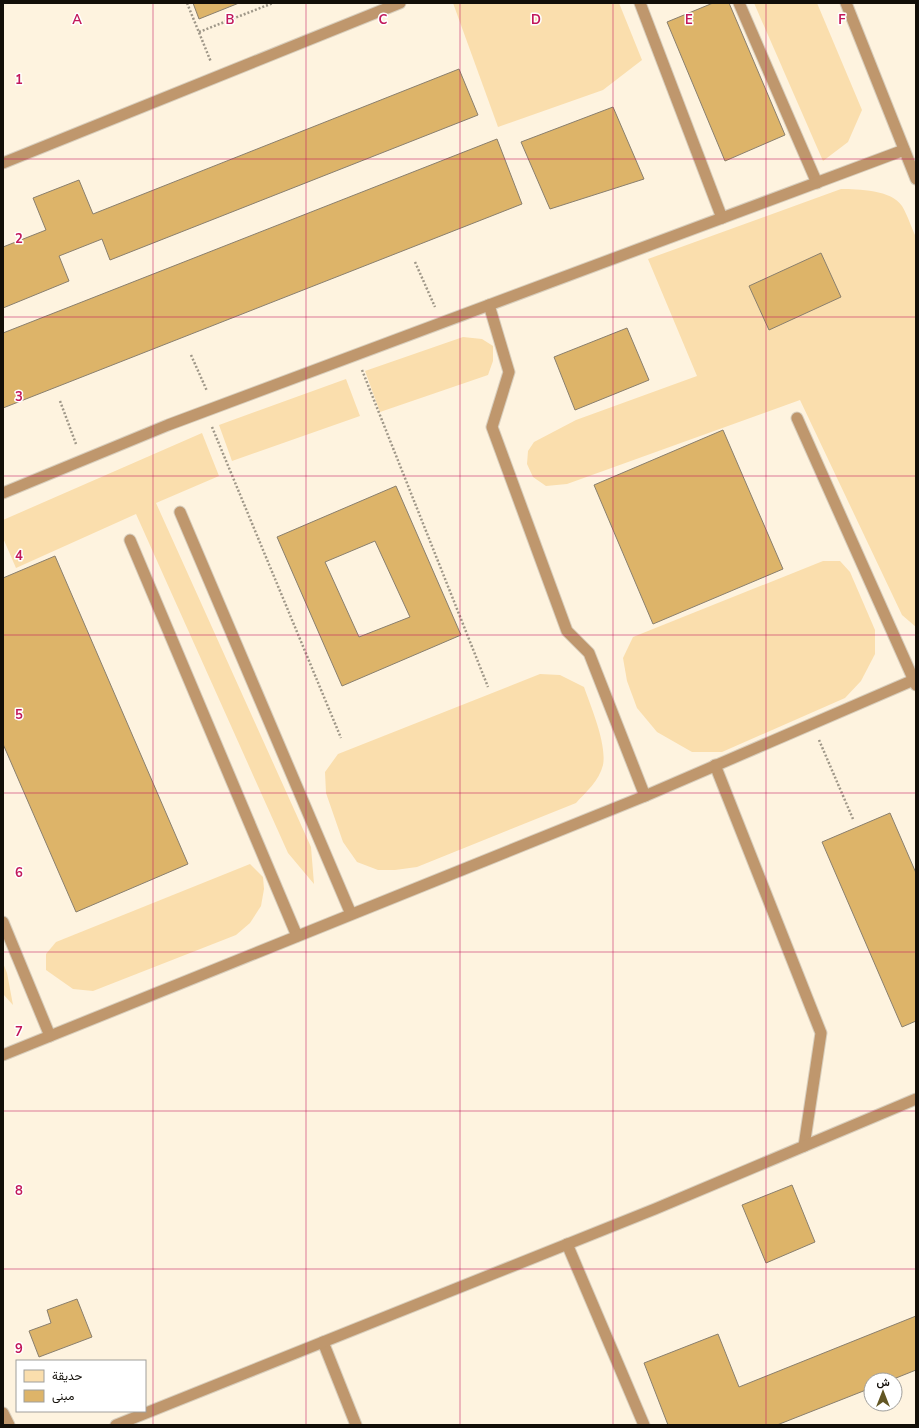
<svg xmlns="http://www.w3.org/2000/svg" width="919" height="1428" font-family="'Nunito Sans',Vazirmatn,sans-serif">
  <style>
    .green { fill: #fadead }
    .building { fill: #ddb469; stroke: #8a7f6d; fill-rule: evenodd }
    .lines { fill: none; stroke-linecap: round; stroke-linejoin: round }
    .service-casing { stroke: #d8cebd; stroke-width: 13 }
    .path { stroke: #9f9788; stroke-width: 2.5; stroke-dasharray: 2 2; stroke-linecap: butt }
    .service { stroke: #bf976d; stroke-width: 11 }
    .grid { fill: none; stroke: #c2185b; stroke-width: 1; stroke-opacity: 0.55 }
    .grid-label { font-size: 13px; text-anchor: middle; font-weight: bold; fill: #c2185b; stroke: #fff; stroke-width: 3; stroke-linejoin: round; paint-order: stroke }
  </style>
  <rect width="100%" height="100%" fill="#fef3df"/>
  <!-- green -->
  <g class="green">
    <polygon points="453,3 619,3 642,60 603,90 498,127"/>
    <polygon points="754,3 817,3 862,110 848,142 823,161"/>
    <path d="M841 189C858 189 892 190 902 206 908 216 911 227 916 237V627L902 615 800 400 567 484 546 486 533 477 527 464 528 451 534 442 576 420 697 376 648 259Z"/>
    <polygon points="463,337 482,339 493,346 493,361 488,375 380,412 365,371"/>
    <polygon points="346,379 360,416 232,461 219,425"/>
    <polygon points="202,433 219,476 156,503 311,847 314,884 288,853 136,514 16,568 3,538 3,520"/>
    <polygon points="823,561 840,561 850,572 875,630 875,654 861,681 845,698 722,752 692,752 657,732 637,708 627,681 623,658 633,637"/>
    <path d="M540 674 560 675 584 687C591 707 607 744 603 765 599 781 586 792 576 803L417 867 395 870H378L357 862 343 842 326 793 325 772 338 754Z"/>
    <polygon points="250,864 263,877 264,889 261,906 250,923 236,935 93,991 73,989 46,970 46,954 56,942"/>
    <polygon points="3,963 7,973 13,1005 3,994"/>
  </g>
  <!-- building -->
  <g class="building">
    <polygon points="193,3 239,3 199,19"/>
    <polygon points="713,3 729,3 785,135 725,161 667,22"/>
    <polygon points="459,69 478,115 110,260 102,239 59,256 69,281 3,308 3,247 46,230 33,198 79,180 93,214"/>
    <polygon points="613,107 644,179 550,209 521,142"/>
    <polygon points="497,139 522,204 3,408 3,333"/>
    <polygon points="821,253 841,297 769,330 749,286"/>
    <polygon points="627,328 649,380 575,410 554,357"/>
    <polygon points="723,430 783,569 653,624 594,485"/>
    <path d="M396 486 461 635 342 686 277 537ZM375 541 410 617 359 637 325 562Z"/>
    <polygon points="55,556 188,864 76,912 3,744 3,578"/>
    <polygon points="890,813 916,873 916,1021 902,1027 822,842"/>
    <polygon points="792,1185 815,1242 766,1263 742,1205"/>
    <polygon points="77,1299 92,1337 39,1357 29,1331 51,1323 47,1310"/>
    <polygon points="916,1316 916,1370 891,1380 871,1380 871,1388 777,1425 668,1425 644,1363 718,1334 739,1387"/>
  </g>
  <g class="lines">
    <defs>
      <g id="service">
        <polyline points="640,3 722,218"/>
        <polyline points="739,3 817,183"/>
        <polyline points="846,3 916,179"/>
        <polyline points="3,163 400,3"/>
        <polyline points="489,305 509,372 492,427 567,631 589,653 645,796"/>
        <polyline points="797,418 916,685"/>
        <polyline points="3,493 168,425 904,150"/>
        <polyline points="180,512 351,914"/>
        <polyline points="130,540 297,936"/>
        <polyline points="715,765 821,1033 804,1146"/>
        <polyline points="3,922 50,1036"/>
        <polyline points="3,1055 645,796 916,679"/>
        <polyline points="567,1244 644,1425"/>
        <polyline points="323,1342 356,1425"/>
        <polyline points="3,1413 9,1425"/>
        <polyline points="116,1425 655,1209 916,1099"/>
      </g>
    </defs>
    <!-- service casing -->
    <use href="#service" class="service-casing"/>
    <!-- path -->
    <g class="path">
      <polyline points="187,3 211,62"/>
      <polyline points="199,32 273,3"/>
      <polyline points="415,262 435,307"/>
      <polyline points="191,355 207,391"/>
      <polyline points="362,370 488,687"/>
      <polyline points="60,401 76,444"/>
      <polyline points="212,427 341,738"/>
      <polyline points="819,740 853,819"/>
    </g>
    <!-- service -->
    <use href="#service" class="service"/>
  </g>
  <!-- grid -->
  <path class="grid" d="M153 3V1425M306 3V1425M460 3V1425M613 3V1425M766 3V1425M3 159H916M3 317H916M3 476H916M3 635H916M3 793H916M3 952H916M3 1111H916M3 1269H916"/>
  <g class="grid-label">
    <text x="77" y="24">A</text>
    <text x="230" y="24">B</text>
    <text x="383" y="24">C</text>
    <text x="536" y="24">D</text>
    <text x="689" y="24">E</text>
    <text x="842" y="24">F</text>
    <text x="19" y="84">1</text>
    <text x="19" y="243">2</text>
    <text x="19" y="401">3</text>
    <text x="19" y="560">4</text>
    <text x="19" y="719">5</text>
    <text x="19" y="877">6</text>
    <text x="19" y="1036">7</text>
    <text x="19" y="1195">8</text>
    <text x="19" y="1353">9</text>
  </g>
  <!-- border -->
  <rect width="919" height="1428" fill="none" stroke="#120e08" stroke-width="8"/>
  <!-- legend -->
  <rect x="16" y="1360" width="130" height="52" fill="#ffffff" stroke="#a09f9c"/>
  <rect x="24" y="1370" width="20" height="12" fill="#fadead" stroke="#a09f9c"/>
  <text x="52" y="1380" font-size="12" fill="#120e08">حديقة</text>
  <rect x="24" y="1390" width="20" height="12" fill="#ddb469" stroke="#a09f9c"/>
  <text x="52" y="1400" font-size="12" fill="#120e08">مبنى</text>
  <!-- north arrow -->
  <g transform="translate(883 1392)"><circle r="19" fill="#ffffff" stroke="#a09f9c"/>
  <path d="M0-3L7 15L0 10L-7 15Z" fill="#625623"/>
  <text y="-6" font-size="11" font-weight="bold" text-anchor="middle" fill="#120e08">ش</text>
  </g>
</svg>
